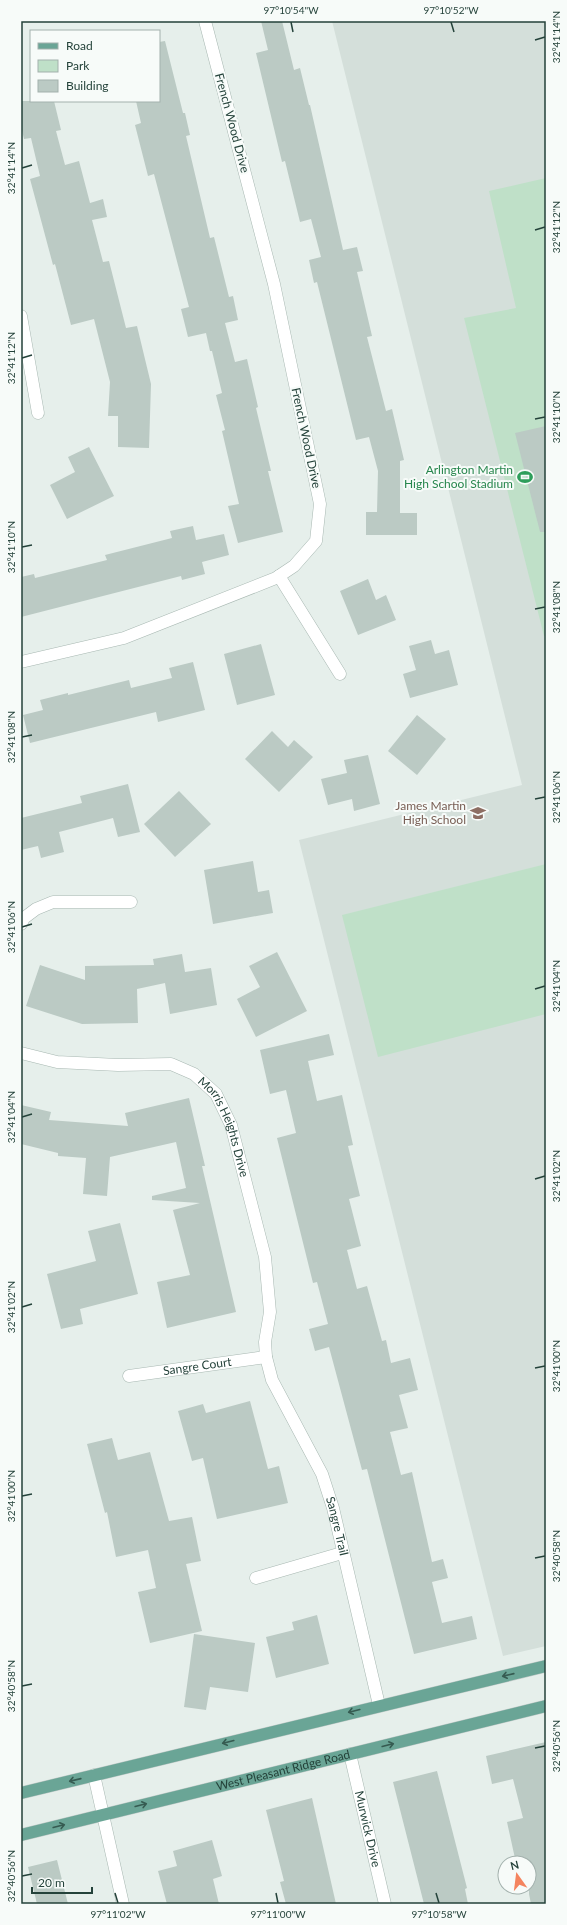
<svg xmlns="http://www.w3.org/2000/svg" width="567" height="1925" font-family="Lato,sans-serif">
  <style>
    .built { fill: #d4dfda }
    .green { fill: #bfe0c8 }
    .building { fill: #bbcac4 }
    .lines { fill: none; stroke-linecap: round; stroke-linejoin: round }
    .minor-casing { stroke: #a8b8b2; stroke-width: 13 }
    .major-casing { stroke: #c2cac8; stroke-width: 13 }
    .minor { stroke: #fff; stroke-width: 12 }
    .major { stroke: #6aa596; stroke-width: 12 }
    .oneway { stroke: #365b51 }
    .ticks { fill: none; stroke: #24423a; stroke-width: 1.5 }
    .labels { text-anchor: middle; stroke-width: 4; stroke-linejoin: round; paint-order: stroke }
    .street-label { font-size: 12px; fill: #24423a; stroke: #f7fbf9 }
    .leisure-label { font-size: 12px; fill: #27864d; stroke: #f7fbf9; text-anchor: end }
    .education-label { font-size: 12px; fill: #785e54; stroke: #f7fbf9; text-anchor: end }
    .neatline { fill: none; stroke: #24423a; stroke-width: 1.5 }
    .ticks-label { font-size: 10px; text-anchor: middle; fill: #24423a }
  </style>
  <rect width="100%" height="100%" fill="#e6efeb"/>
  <!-- built -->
  <polygon class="built" points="332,21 546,21 546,1646 503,1656 299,840 522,785"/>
  <!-- green -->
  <g class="green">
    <polygon points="546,178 546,636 544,636 464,318 516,308 489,191"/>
    <polygon points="546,864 546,1014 378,1057 342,915"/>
  </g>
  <!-- building -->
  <g class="building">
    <polygon points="261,21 282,21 294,70 300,68 309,105 310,105 343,250 357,247 363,271 357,272 372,336 367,337 386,411 392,409 404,460 400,461 400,513 417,513 417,535 366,535 366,512 377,512 378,471 369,437 356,440 317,282 314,283 309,260 321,257 311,219 300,222 285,161 282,162 256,53 268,50"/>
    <polygon points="165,41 183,113 185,113 190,135 186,136 210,238 214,237 229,297 233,296 238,320 225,323 235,362 247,359 258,407 256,408 271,471 268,471 283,532 238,543 228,506 239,504 222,431 225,430 216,395 222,393 212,351 210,351 206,333 188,337 181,309 189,307 154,174 148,176 135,125 141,123 136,101 159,101 159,42"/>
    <polygon points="21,101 54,101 61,130 56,131 65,165 79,161 90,203 103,199 107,217 92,220 103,262 109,261 126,328 137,326 151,384 149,448 118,447 118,416 108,416 110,382 94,319 71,325 55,264 53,265 30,179 40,176 31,138 24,139 21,126"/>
    <polygon points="546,426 546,532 540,532 515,433"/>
    <polygon points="89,447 114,496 67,519 50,485 75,472 68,457"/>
    <polygon points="193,526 196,540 224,534 229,555 202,562 205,574 182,580 181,576 21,617 21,577 34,574 35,578 107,560 105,555 172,538 170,531"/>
    <polygon points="368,579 376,600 386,595 396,620 358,635 340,591"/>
    <polygon points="431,640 435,654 449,650 458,685 410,698 403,674 416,670 409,646"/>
    <polygon points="261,644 275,695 237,705 224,654"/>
    <polygon points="193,662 205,710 158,722 156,712 30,743 23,715 43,710 40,700 68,693 68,695 129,680 131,688 172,678 169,668"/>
    <polygon points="417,715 446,739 417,775 388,751"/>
    <polygon points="272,731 288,747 294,740 313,757 279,792 245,759"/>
    <polygon points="368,755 380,804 354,811 352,799 328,805 321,779 347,773 344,760"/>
    <polygon points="128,784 140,832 118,837 113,818 59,832 64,852 41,858 38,846 21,850 21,818 82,803 80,796"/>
    <polygon points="179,791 211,824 175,857 144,824"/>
    <polygon points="253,861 258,892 269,890 273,913 213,924 204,870"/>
    <polygon points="277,952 307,1011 256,1037 237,999 260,987 249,966"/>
    <polygon points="182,954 185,972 211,968 217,1005 170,1014 165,983 137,989 138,1023 82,1024 26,1006 40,965 85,980 85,966 154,965 153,959"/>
    <polygon points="329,1034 334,1055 308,1061 317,1101 342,1095 353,1145 348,1146 360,1196 349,1199 361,1246 347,1250 357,1289 367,1286 382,1341 386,1340 391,1363 410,1358 418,1390 399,1395 408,1428 390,1432 401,1475 412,1472 432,1562 443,1559 448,1578 432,1582 442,1623 472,1616 477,1639 414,1654 367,1469 362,1470 329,1347 315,1351 309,1329 328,1324 317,1282 313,1283 277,1138 296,1133 286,1090 270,1094 260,1050"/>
    <polygon points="189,1098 205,1166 202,1166 236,1312 167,1328 157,1282 190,1275 173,1210 200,1203 152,1200 152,1196 186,1188 176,1142 110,1157 107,1196 83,1194 86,1158 58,1156 58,1153 21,1144 21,1105 51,1112 49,1120 128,1126 125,1113"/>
    <polygon points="120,1223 138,1294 80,1309 83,1324 61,1329 47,1274 96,1261 88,1231"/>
    <polygon points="250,1401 268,1469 279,1466 288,1503 217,1519 203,1458 192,1461 178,1411 203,1404 206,1413"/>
    <polygon points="112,1438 118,1460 150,1452 169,1521 192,1517 201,1561 186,1564 202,1631 150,1643 138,1592 156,1588 148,1550 116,1557 107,1512 105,1513 87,1444"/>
    <polygon points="317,1615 329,1664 276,1678 266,1637 294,1630 292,1622"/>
    <polygon points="194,1634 255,1643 248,1692 210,1687 206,1710 184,1707"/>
    <polygon points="546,1742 546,1904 531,1904 529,1894 529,1863 516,1863 507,1822 523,1818 513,1779 492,1784 486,1756"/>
    <polygon points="437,1771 467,1888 465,1889 468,1904 424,1904 393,1782"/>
    <polygon points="312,1798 336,1904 286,1904 280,1882 284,1881 266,1810"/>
    <polygon points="212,1840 222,1876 213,1879 219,1904 167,1904 158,1871 177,1866 173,1851"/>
    <polygon points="57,1860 68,1904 37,1904 28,1867"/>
  </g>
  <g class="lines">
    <defs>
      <g id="minor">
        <polyline points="21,316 38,413"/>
        <polyline points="279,576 340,674"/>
        <polyline points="21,662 124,638 276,578 294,566 316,541 320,504 274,284 205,21"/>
        <polyline points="21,924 24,918 36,909 53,902 131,902"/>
        <path id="s1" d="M21 1053 57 1062 118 1065 171 1064 194 1074 216 1094 231 1125 265 1257 270 1312 265 1342 266 1357 272 1380 322 1474 333 1508 379 1705"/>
        <path id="s2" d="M129 1376 266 1357"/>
        <polyline points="256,1578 342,1553"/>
        <path id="s3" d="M350 1754 385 1904"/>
        <polyline points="94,1775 123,1904"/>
      </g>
      <g id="major">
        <polyline points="21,1793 546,1666"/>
        <path id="s4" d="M21 1835 546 1706"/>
      </g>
    </defs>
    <!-- minor casing -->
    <use href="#minor" class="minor-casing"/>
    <!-- major casing -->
    <use href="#major" class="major-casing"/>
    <!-- minor -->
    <use href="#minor" class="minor"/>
    <!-- major -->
    <use href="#major" class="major"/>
  </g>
  <!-- one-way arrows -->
  <defs><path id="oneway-shaft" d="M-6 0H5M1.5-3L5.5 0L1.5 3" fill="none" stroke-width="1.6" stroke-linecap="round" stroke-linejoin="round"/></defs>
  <g class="oneway">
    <use href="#oneway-shaft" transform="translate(508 1675) rotate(167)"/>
    <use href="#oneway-shaft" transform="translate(354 1711) rotate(166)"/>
    <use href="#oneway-shaft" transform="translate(228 1742) rotate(166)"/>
    <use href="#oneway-shaft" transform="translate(388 1745) rotate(-14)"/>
    <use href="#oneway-shaft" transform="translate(75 1780) rotate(167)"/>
    <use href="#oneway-shaft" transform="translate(141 1805) rotate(-14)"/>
    <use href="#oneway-shaft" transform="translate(59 1826) rotate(-14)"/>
  </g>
  <!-- ticks -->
  <path class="ticks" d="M291 22 293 32M451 22 454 32M535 40 545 37M22 168 32 165M535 230 545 227M22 358 32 355M535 419 545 417M22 547 32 545M535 609 545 607M22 737 32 735M535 799 545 797M22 927 32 924M535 989 545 986M22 1117 32 1114M535 1179 545 1176M22 1307 32 1304M535 1368 545 1366M22 1496 32 1494M535 1558 545 1556M22 1686 32 1684M535 1748 545 1746M22 1876 32 1874M115 1893 118 1903M276 1893 278 1903M436 1893 439 1903"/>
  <!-- icons -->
  <defs>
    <symbol id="stadium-bare" viewBox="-9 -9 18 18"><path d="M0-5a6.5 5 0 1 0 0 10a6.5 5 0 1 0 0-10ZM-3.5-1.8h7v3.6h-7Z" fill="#2e9e5b" stroke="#f7fbf9" stroke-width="2.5" paint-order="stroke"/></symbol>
    <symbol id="school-bare" viewBox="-9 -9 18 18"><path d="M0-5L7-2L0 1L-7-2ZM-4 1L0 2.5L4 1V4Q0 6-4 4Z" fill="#8d6e63" stroke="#f7fbf9" stroke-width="2.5" paint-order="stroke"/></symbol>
  </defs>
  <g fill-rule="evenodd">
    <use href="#stadium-bare" x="514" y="466" width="22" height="22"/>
    <use href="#school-bare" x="467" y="802" width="22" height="22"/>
  </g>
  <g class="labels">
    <!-- street labels -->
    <g class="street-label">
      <text transform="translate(232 123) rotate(75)" y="4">French Wood Drive</text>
      <text transform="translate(306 438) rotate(78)" y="4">French Wood Drive</text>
      <text dy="4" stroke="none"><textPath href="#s1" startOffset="239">Morris Heights Drive</textPath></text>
      <text dy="4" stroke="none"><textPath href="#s2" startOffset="69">Sangre Court</textPath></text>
      <text dy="4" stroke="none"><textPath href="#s1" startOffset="662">Sangre Trail</textPath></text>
      <text dy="4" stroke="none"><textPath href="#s4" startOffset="270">West Pleasant Ridge Road</textPath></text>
      <text dy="4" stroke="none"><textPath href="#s3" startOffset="77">Murwick Drive</textPath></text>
    </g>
    <!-- leisure labels -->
    <g class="leisure-label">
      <text x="513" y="474">Arlington Martin<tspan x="513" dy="14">High School Stadium</tspan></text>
    </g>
    <!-- education labels -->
    <g class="education-label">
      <text x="466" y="810">James Martin<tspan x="466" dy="14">High School</tspan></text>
    </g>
  </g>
  <!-- border -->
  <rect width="567" height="1925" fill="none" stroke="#f7fbf9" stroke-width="44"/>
  <!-- legend -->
  <rect x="30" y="30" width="130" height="72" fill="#f7fbf9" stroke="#a3b1ad"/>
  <rect x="38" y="43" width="20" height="6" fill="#6aa596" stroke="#a3b1ad"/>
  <text x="66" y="50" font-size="12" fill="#24423a">Road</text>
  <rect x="38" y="60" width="20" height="12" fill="#bfe0c8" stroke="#a3b1ad"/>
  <text x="66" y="70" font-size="12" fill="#24423a">Park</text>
  <rect x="38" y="80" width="20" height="12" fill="#bbcac4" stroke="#a3b1ad"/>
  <text x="66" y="90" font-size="12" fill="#24423a">Building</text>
  <!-- north arrow -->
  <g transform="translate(517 1875) rotate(346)"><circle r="19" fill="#f7fbf9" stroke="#a3b1ad"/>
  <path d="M0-3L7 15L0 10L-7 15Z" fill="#f4845f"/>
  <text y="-6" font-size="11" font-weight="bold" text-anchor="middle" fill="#24423a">N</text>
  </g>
  <!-- scale -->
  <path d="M32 1887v6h60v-6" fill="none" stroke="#24423a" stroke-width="2"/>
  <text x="38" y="1887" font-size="12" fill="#24423a" stroke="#f7fbf9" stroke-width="3" paint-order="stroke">20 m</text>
  <rect x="22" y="22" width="523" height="1881" class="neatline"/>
  <g class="ticks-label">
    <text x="291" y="14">97°10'54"W</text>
    <text x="451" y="14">97°10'52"W</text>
    <text transform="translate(556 37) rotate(-90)" y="4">32°41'14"N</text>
    <text transform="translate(11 168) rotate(-90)" y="4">32°41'14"N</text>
    <text transform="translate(556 227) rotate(-90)" y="4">32°41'12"N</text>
    <text transform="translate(11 358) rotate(-90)" y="4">32°41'12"N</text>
    <text transform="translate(556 417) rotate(-90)" y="4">32°41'10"N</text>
    <text transform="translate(11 547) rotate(-90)" y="4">32°41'10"N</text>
    <text transform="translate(556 607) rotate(-90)" y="4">32°41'08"N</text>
    <text transform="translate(11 737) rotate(-90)" y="4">32°41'08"N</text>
    <text transform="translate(556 797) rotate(-90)" y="4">32°41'06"N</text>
    <text transform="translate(11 927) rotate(-90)" y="4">32°41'06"N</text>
    <text transform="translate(556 986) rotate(-90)" y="4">32°41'04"N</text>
    <text transform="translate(11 1117) rotate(-90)" y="4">32°41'04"N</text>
    <text transform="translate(556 1176) rotate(-90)" y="4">32°41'02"N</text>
    <text transform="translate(11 1307) rotate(-90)" y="4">32°41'02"N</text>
    <text transform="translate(556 1366) rotate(-90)" y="4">32°41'00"N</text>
    <text transform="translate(11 1496) rotate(-90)" y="4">32°41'00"N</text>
    <text transform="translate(556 1556) rotate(-90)" y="4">32°40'58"N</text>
    <text transform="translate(11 1686) rotate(-90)" y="4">32°40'58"N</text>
    <text transform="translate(556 1746) rotate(-90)" y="4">32°40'56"N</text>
    <text transform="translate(11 1876) rotate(-90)" y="4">32°40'56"N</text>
    <text x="118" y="1918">97°11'02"W</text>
    <text x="278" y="1918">97°11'00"W</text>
    <text x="439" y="1918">97°10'58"W</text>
  </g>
</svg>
